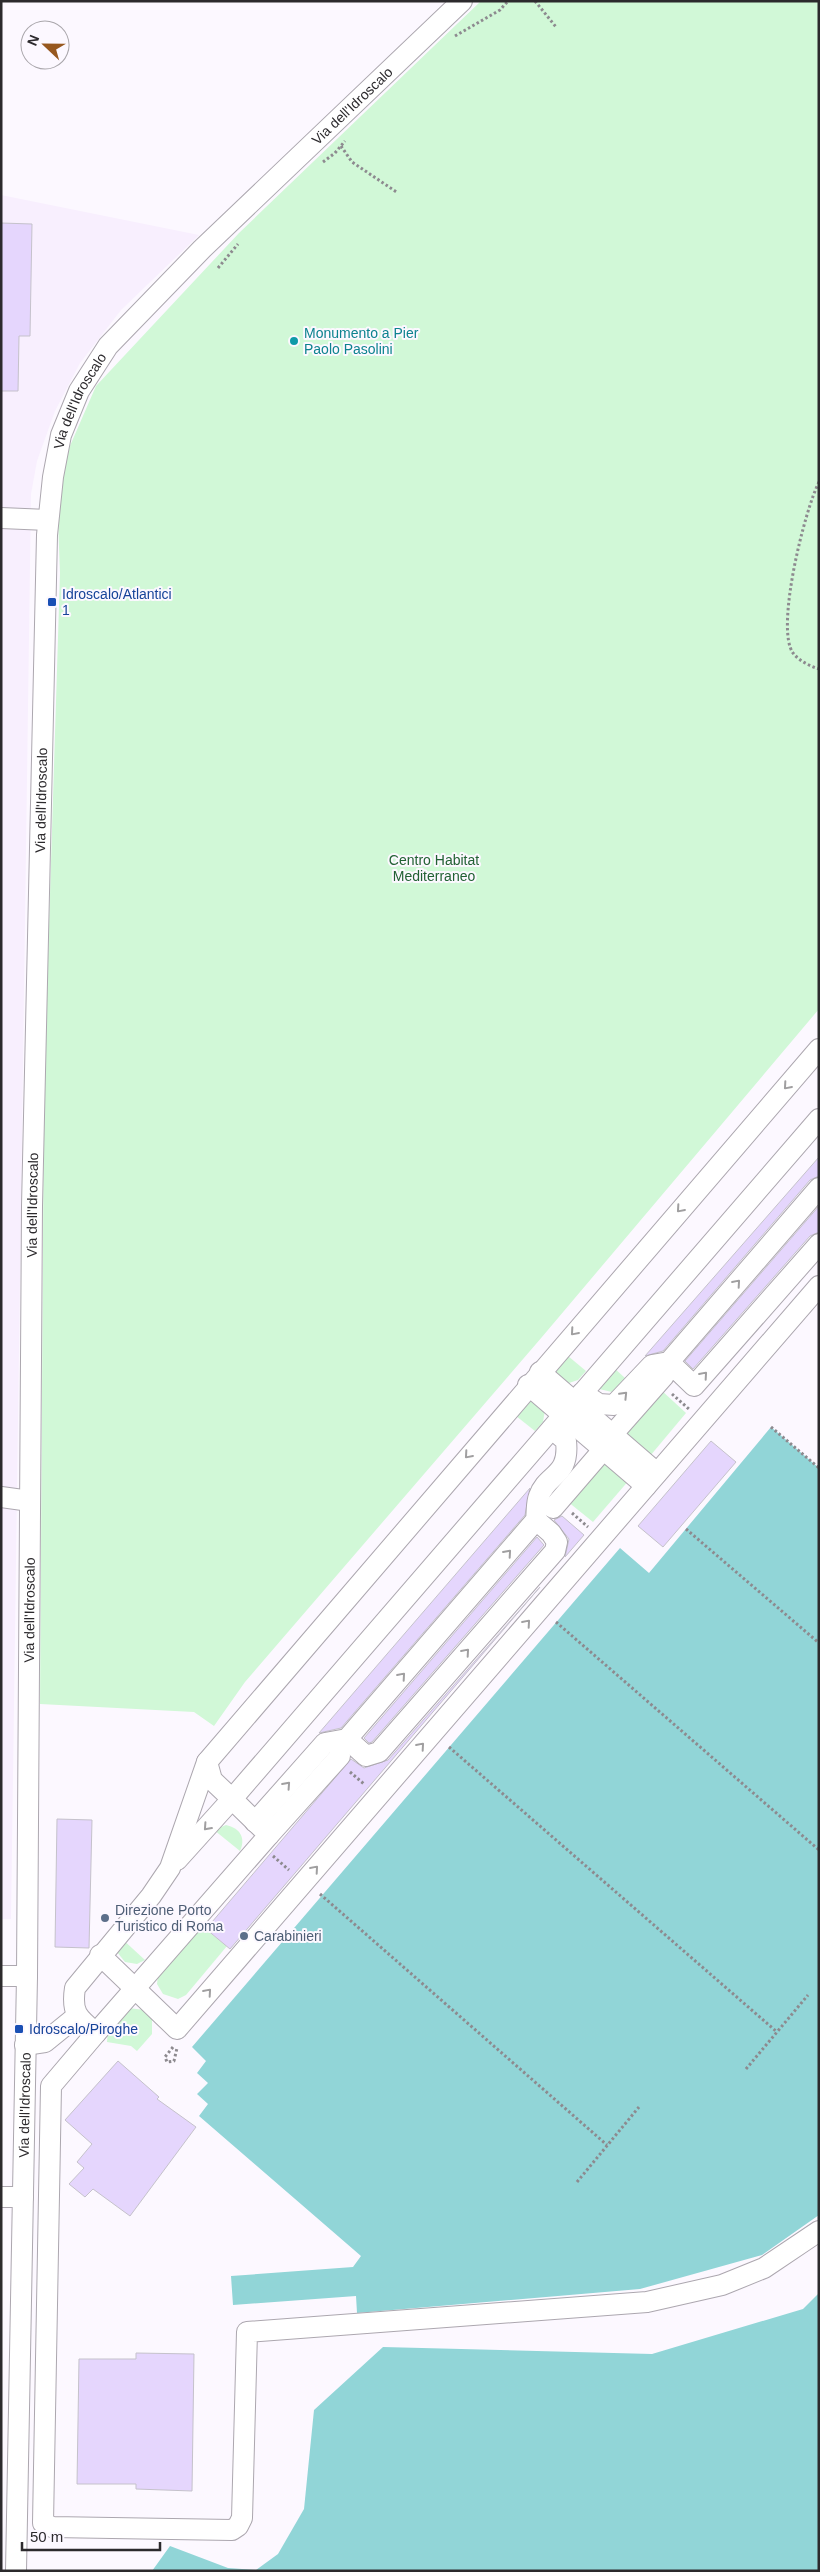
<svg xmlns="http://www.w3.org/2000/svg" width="820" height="2572" font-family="Helvetica,sans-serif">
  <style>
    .built { fill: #f8effe }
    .green { fill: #d1f8d7 }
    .water { fill: #91d5d7 }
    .building { fill: #e5d6fd; stroke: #c5c2cb }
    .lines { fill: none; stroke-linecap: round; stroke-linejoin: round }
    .minor-casing { stroke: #aca7af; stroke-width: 22 }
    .path { stroke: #8d8a8f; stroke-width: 3; stroke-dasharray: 2.5 2.5; stroke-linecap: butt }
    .minor { stroke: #fff; stroke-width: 20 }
    .oneway { stroke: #a09fa0 }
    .culture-dot { fill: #0f9aa8; stroke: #fcf8ff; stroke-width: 2 }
    .transit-dot { fill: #1a4fb4; stroke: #fcf8ff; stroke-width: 2 }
    .service-dot { fill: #5c6f8a; stroke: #fcf8ff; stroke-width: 2 }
    .labels { text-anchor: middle; stroke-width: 4; stroke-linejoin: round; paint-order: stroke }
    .street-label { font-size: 14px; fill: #2c2a2d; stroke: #fcf8ff }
    .culture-label { font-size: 14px; fill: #0d838f; stroke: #fcf8ff; text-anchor: start }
    .transit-label { font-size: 14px; fill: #164399; stroke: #fcf8ff; text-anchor: start }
    .park-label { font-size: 14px; fill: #216133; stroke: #fcf8ff }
    .service-label { font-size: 14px; fill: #4e5e75; stroke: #fcf8ff; text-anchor: start }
  </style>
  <rect width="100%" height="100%" fill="#fcf8ff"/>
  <!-- built -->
  <polygon class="built" points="1,195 199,235 121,310 80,363 55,411 37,461 31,494 11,1919 1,1919"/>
  <!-- green -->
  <g class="green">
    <polygon points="481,1 819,1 819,1009 542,1337 245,1682 214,1726 194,1712 40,1704 44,1087 60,573 58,521 66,455 96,386 239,233"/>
    <polygon points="562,1351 586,1371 578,1380 566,1384 556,1377 553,1364"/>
    <polygon points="613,1367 625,1378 612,1392 599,1389"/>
    <polygon points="661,1390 686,1413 650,1456 623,1435"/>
    <polygon points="532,1398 545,1410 543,1422 535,1431 511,1412"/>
    <polygon points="605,1456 630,1479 593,1522 567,1501"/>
    <path d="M226 1825C240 1828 246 1838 240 1851L214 1830Z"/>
    <polygon points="201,1926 227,1946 186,1995 178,1999 163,1994 157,1984 158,1975"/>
    <polygon points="120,1937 145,1960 137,1964 125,1962 117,1952"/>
    <polygon points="128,2008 145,2010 152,2018 152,2034 137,2051 131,2046 107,2042 108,2029"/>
  </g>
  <!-- water -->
  <g class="water">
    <polygon points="771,1427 819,1468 819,2215 762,2255 640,2289 357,2313 356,2296 233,2305 231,2276 353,2267 361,2256 199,2116 208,2104 197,2094 208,2083 197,2073 206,2061 192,2047 620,1548 649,1573"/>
    <polygon points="819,2293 819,2571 152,2571 170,2546 228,2568 256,2570 278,2554 304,2509 314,2410 383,2347 652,2354 803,2309"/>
  </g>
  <!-- building -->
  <g class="building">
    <polygon points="1,223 32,224 30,336 19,336 18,391 1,391"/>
    <polygon points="819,1157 819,1176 810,1180 663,1351 645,1356"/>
    <polygon points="819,1206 819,1232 810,1236 693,1369 685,1361"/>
    <polygon points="711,1441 736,1462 663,1547 638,1526"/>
    <polygon points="530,1488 525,1515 341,1728 319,1733"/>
    <polygon points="562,1516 584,1535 565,1557 569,1539 554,1520"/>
    <polygon points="537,1537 544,1545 372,1742 369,1743 364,1738"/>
    <polygon points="540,1587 230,1949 206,1929 351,1759 364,1768 388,1760"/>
    <polygon points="57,1819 92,1820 89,1948 55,1947"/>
    <polygon points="118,2061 159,2097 157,2099 196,2127 130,2216 93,2189 85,2197 69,2184 84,2168 77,2162 92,2144 65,2120"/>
    <polygon points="136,2353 194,2354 192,2491 136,2489 136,2484 77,2484 79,2359 136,2359"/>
  </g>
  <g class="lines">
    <defs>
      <g id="minor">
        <polyline points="1,518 48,520"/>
        <path d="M819 1049 207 1762 170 1868 151 1896 75 1988C71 2013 78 2018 96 2033L269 1835 232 1799 819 1119"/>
        <polyline points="669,1362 694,1386 819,1244"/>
        <polyline points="540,1372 657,1473"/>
        <polyline points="528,1385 646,1486"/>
        <polyline points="582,1393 599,1404 614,1405 652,1365 669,1362 819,1188"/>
        <polyline points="612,1435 664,1376"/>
        <polyline points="1,1497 30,1501"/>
        <polyline points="553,1508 603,1450"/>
        <polyline points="347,1739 366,1756 379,1752 555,1551 557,1542 551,1533 536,1520"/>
        <path d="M255 1822 325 1743 347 1739 536 1520C537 1513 536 1503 539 1496 547 1473 570 1477 566 1441L552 1429"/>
        <polyline points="269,1835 340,1756"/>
        <polyline points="177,1860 232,1799 212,1780 207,1762"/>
        <polyline points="100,1955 177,2029 819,1286"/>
        <polyline points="1,1976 27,1976"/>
        <polyline points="96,2033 51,2086 43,2523 52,2527 232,2530 238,2526 242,2518 247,2332 647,2302 722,2285 764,2268 819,2231"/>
        <polyline points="25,2045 45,2042 77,2016"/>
        <polyline points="1,2197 23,2197"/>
        <path id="s1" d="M16 2571 27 1976 32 1206 47 535 53 477 61 435 79 391 108 346 202 249 462 1"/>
      </g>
    </defs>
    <!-- minor casing -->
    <use href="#minor" class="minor-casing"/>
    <!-- path -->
    <g class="path">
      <polyline points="535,1 556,27"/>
      <polyline points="455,36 500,10 508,1"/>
      <polyline points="341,146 352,162 398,193"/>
      <polyline points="323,162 335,153 345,141"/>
      <polyline points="218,268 238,244"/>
      <path d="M819 482C805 509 775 628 793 653 799 661 810 666 819 669"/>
      <polyline points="672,1394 690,1410"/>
      <polyline points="771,1427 819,1468"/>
      <polyline points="572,1513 588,1527"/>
      <polyline points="686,1529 819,1643"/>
      <polyline points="556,1622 819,1850"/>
      <polyline points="449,1747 777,2032"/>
      <polyline points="350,1772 364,1784"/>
      <polyline points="273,1856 289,1870"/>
      <polyline points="320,1894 607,2145"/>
      <polyline points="173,2047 165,2057 167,2062 174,2061 177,2048"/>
      <polyline points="746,2069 808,1995"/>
      <polyline points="577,2182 639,2107"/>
    </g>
    <!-- minor -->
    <use href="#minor" class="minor"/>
  </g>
  <!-- one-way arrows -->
  <defs><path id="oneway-chevron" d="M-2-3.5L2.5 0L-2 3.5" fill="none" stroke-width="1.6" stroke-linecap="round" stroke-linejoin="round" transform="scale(1.25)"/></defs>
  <g class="oneway">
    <use href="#oneway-chevron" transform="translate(787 1086) rotate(131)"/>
    <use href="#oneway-chevron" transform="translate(680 1209) rotate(131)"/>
    <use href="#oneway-chevron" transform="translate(737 1283) rotate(-49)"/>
    <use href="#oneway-chevron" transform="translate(574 1332) rotate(131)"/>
    <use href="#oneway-chevron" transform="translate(704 1375) rotate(-49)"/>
    <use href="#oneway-chevron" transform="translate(624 1395) rotate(-46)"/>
    <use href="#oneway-chevron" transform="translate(468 1455) rotate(131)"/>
    <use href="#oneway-chevron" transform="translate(508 1553) rotate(-49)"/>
    <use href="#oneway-chevron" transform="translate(527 1623) rotate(-49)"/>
    <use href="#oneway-chevron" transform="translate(466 1652) rotate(-49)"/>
    <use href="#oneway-chevron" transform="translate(402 1676) rotate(-49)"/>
    <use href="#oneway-chevron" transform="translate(421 1746) rotate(-49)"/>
    <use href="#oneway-chevron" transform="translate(287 1785) rotate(-48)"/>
    <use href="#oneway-chevron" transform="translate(207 1827) rotate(132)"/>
    <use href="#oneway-chevron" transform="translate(315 1869) rotate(-49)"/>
    <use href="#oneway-chevron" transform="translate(208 1992) rotate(-49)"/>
  </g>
  <!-- markers -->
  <circle class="culture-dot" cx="294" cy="341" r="5"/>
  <g class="transit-dot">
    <rect x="47" y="597" width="10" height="10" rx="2.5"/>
    <rect x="14" y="2024" width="10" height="10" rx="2.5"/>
  </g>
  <g class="service-dot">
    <circle cx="105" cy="1918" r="5"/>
    <circle cx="244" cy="1936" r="5"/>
  </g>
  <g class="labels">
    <!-- street labels -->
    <g class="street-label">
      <text dy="5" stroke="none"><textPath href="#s1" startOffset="2581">Via dell'Idroscalo</textPath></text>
      <text dy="5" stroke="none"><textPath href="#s1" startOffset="2176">Via dell'Idroscalo</textPath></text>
      <text dy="5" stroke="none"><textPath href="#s1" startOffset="1771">Via dell'Idroscalo</textPath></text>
      <text dy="5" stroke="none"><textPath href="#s1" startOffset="1366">Via dell'Idroscalo</textPath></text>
      <text dy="5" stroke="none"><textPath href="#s1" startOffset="961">Via dell'Idroscalo</textPath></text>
      <text dy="5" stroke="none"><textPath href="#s1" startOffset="466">Via dell'Idroscalo</textPath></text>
    </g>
    <!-- culture labels -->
    <g class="culture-label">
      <text x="304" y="338">Monumento a Pier<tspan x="304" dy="16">Paolo Pasolini</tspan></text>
    </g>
    <!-- transit labels -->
    <g class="transit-label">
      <text x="62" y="599">Idroscalo/Atlantici<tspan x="62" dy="16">1</tspan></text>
      <text x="29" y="2034">Idroscalo/Piroghe</text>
    </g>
    <!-- park labels -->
    <g class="park-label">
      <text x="434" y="865">Centro Habitat<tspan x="434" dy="16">Mediterraneo</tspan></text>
    </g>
    <!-- service labels -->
    <g class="service-label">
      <text x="115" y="1915">Direzione Porto<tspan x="115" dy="16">Turistico di Roma</tspan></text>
      <text x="254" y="1941">Carabinieri</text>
    </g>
  </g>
  <!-- border -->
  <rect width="820" height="2572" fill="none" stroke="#2c2a2d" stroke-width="5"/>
  <!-- north arrow -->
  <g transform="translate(45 45) rotate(292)"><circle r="24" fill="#fcf8ff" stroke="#a9a6ab"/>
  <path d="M0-4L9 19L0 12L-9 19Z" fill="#97581f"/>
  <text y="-8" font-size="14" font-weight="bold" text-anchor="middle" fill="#2c2a2d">N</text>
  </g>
  <!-- scale -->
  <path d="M22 2542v8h138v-8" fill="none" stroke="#2c2a2d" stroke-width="2.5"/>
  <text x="30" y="2542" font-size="15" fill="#2c2a2d" stroke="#fcf8ff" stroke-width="4" paint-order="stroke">50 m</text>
</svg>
